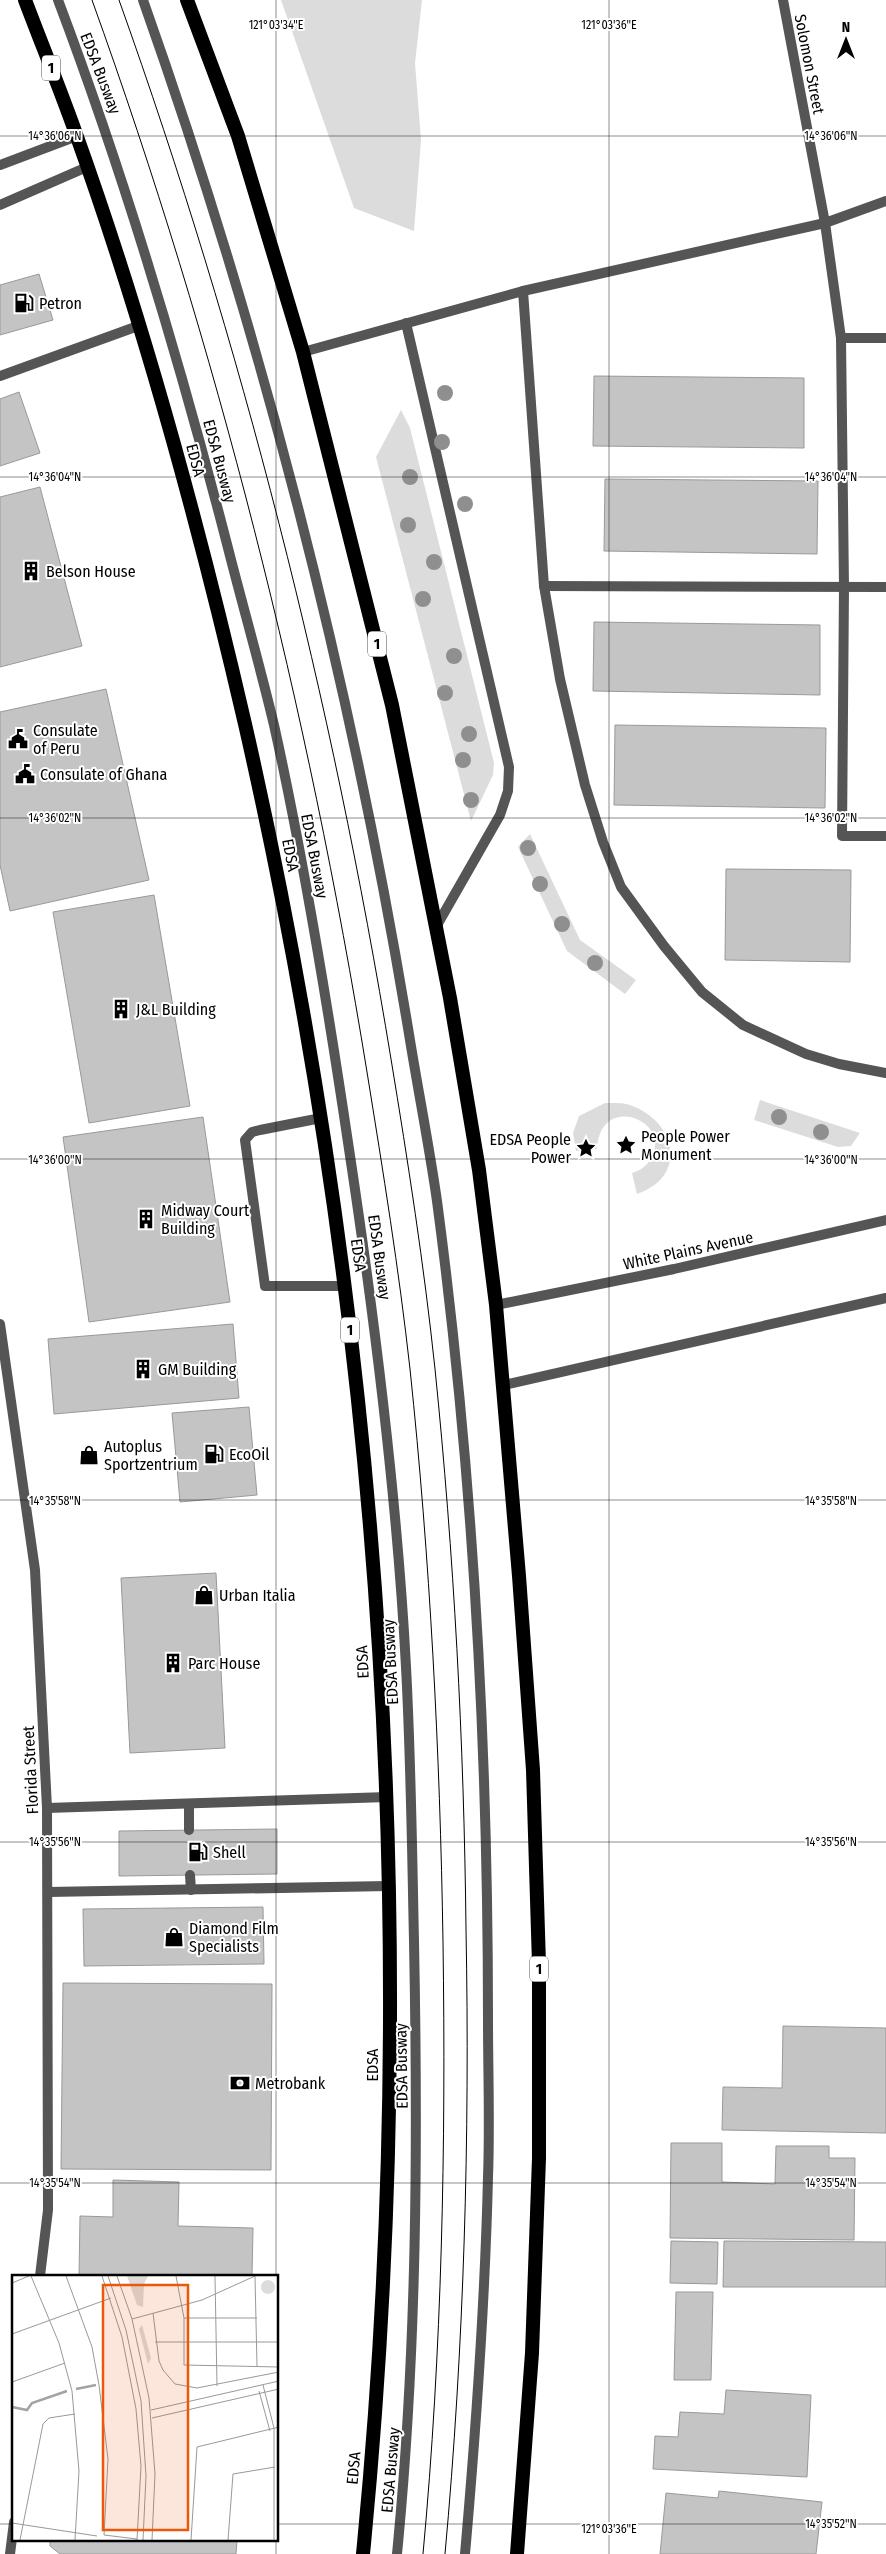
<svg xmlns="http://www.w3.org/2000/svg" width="886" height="2554" font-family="'Fira Sans Condensed',sans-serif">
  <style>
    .green { fill: #dcdcdc }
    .building { fill: #c4c4c4; stroke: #999 }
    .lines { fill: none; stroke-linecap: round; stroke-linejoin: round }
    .service { stroke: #555; stroke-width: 10 }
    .minor { stroke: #555; stroke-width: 10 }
    .tertiary { stroke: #555; stroke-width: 10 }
    .trunk { stroke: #000; stroke-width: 14 }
    .tram { stroke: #000; stroke-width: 1 }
    .tree { fill: #8f8f8f }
    .ticks { fill: none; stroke: #000; stroke-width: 1; stroke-opacity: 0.45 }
    .labels { text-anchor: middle; stroke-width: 4; stroke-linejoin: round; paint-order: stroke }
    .shield { fill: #fff; stroke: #4c4c4c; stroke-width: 1 }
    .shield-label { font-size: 15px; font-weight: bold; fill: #000 }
    .street-label { font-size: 16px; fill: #000; stroke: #fff }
    .poi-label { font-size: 16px; fill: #000; stroke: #fff; text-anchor: start }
    .inset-river { fill: none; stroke: #a3a3a3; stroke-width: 2.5 }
    .inset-road { fill: none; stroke: #999; stroke-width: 1 }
    .view { fill: #e8590c; fill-opacity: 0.15; stroke: #e8590c; stroke-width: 2.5 }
    .inset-edge { fill: none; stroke: #000; stroke-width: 2.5 }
    .ticks-label { font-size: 12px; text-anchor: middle; fill: #000; stroke: #fff; stroke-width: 4; stroke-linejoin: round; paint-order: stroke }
  </style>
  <rect width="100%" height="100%" fill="#fff"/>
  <!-- green -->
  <g class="green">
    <polygon points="281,0 422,0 415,63 421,140 414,231 354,208"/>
    <polygon points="401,410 410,428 494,763 493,775 471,821 376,457"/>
    <polygon points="530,834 580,940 636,980 625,994 567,951 518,847"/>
    <polygon points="760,1100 860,1133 851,1146 838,1147 754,1120"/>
    <path d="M605 1103C615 1103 626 1102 635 1107 677 1125 687 1177 637 1194L632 1173C642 1170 648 1165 652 1156 671 1120 600 1092 597 1149L576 1151 573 1133 579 1116Z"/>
  </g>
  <!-- building -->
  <g class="building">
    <polygon points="39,274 53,320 0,335 0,285"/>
    <polygon points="594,376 804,378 804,448 593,446"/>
    <polygon points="19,392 40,453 0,466 0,399"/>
    <polygon points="605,479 818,481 817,554 604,551"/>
    <polygon points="40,487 82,646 0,667 0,497"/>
    <polygon points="594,622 820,625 820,695 593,691"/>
    <polygon points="106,689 149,880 10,911 0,865 0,712"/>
    <polygon points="615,725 826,728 825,808 614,805"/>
    <polygon points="726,869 851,870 850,962 725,960"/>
    <polygon points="154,895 190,1106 89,1123 53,912"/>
    <polygon points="203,1117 230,1302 89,1322 63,1137"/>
    <polygon points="233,1324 239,1398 54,1414 48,1339"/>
    <polygon points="249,1407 257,1495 180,1502 172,1413"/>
    <polygon points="216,1573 225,1748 130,1753 121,1578"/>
    <polygon points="277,1829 277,1874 119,1876 119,1831"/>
    <polygon points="263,1907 264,1964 84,1966 83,1909"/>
    <polygon points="63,1983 272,1984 271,2170 61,2169"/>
    <polygon points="783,2026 886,2028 886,2133 722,2130 723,2087 782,2088"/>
    <polygon points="671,2143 722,2143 722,2182 775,2184 776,2146 829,2146 829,2158 855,2158 854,2240 670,2238"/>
    <polygon points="113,2180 179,2182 178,2226 253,2228 252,2276 79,2276 80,2216 113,2217"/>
    <polygon points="671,2241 718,2242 717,2284 670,2283"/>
    <polygon points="724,2241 886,2242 886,2287 723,2287"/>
    <polygon points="676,2292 713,2292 711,2380 674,2380"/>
    <polygon points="726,2390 811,2395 807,2477 653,2469 655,2436 678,2437 680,2412 724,2414"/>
    <polygon points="719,2491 822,2502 816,2554 660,2554 666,2493 718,2498"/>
    <polygon points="50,2540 237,2540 236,2554 60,2554 50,2546"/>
  </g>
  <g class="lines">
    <!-- service -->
    <g class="service">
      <path d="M58 0C126 180 180 362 228 548 243 607 260 666 274 725 305 865 328 1007 349 1149 375 1321 397 1494 406 1667 411 1759 412 1850 414 1941 418 2146 417 2350 397 2554"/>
      <path d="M143 0C262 336 351 682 409 1034 418 1090 429 1145 437 1201 473 1472 488 1747 488 2020 488 2072 490 2125 488 2177 485 2302 476 2429 465 2554"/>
      <polyline points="0,205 87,167"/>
      <polyline points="406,323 509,767 508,791 500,815 436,927"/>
      <polyline points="0,376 138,326"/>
      <polyline points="321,1118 260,1130 252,1132 245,1140 265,1286 345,1286"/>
      <polyline points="189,1804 189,1830"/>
      <polyline points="47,1808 388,1797"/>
      <polyline points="190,1875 191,1890"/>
      <polyline points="48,1892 389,1886"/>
    </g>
    <!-- minor -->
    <g class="minor">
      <polyline points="783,0 825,223 841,338 844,587 842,836 886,836"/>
      <polyline points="523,291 544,586 560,679 585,785 603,842 621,887 664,946 702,992 743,1025 806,1054 839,1064 886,1073"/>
      <polyline points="841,338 886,338"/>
      <polyline points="303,352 523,291 825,223 886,201"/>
      <polyline points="544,586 886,587"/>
      <polyline points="0,1324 35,1570 47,1808 48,2210 40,2276"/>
      <polyline points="10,2554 14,2522"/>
    </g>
    <!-- tertiary -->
    <g class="tertiary">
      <polyline points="0,165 77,136"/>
      <polyline points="496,1305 674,1269 886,1220"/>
      <polyline points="504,1385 886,1298"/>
    </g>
    <!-- trunk -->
    <g class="trunk">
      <path d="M25 0C42 45 60 89 76 134 145 326 199 525 245 724 382 1326 423 1940 363 2554"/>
      <polyline points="187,0 238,136 303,352 392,705 450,998 479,1170 496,1305 519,1576 533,1770 539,1964 539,2158 532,2353 517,2554"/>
    </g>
    <!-- tram -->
    <g class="tram">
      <path d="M92 0C217 347 308 708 367 1072 383 1171 399 1270 410 1369 430 1559 440 1751 443 1942 446 2146 442 2350 423 2554"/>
      <path d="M119 0C242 344 332 699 391 1059 408 1162 424 1265 435 1369 454 1555 464 1742 466 1929 470 2138 464 2346 445 2554"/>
    </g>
  </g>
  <!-- trees -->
  <g class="tree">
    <circle cx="445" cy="393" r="8"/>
    <circle cx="442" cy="442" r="8"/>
    <circle cx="410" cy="477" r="8"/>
    <circle cx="465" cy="504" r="8"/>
    <circle cx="408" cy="525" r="8"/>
    <circle cx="434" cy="562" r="8"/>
    <circle cx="423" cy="599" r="8"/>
    <circle cx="454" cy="656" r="8"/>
    <circle cx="445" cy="693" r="8"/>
    <circle cx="469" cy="734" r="8"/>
    <circle cx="463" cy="760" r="8"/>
    <circle cx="471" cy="800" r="8"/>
    <circle cx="528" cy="848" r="8"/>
    <circle cx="540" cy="884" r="8"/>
    <circle cx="562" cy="924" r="8"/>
    <circle cx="595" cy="963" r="8"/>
    <circle cx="779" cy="1117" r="8"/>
    <circle cx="821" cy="1132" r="8"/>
  </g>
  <!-- ticks -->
  <path class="ticks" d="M276 0V2276M609 0V2554M0 136H886M0 477H886M0 818H886M0 1159H886M0 1500H886M0 1842H886M0 2183H886M0 2524H14M278 2524H886M276 2540V2554"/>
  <!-- icons -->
  <defs>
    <symbol id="fuel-bare" viewBox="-9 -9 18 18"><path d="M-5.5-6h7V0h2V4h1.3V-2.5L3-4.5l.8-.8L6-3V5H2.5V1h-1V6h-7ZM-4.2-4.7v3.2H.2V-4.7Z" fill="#000" stroke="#fff" stroke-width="2.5" paint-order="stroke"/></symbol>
    <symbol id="building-bare" viewBox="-9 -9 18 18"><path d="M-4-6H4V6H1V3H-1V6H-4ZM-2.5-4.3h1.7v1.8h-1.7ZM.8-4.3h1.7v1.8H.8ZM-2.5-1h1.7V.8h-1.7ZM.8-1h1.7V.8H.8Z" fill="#000" stroke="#fff" stroke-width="2.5" paint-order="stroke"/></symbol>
    <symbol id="civic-bare" viewBox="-9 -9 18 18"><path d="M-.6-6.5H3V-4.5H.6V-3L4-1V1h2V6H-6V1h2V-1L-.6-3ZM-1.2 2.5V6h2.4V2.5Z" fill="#000" stroke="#fff" stroke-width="2.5" paint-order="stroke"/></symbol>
    <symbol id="sight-bare" viewBox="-9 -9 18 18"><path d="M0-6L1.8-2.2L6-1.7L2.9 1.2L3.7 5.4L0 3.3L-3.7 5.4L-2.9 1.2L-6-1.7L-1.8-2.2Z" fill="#000" stroke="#fff" stroke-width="2.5" paint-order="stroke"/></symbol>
    <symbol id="shop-bare" viewBox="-9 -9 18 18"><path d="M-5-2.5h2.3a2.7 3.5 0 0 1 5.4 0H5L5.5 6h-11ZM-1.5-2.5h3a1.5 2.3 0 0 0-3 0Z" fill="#000" stroke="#fff" stroke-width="2.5" paint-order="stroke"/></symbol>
    <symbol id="bank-bare" viewBox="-9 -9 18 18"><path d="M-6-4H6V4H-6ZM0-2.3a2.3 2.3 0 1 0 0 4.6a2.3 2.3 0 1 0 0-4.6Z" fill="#000" stroke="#fff" stroke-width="2.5" paint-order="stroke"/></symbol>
  </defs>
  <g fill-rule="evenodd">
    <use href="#fuel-bare" x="10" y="289" width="28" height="28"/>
    <use href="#building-bare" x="17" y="557" width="28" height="28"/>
    <use href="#civic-bare" x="4" y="725" width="28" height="28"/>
    <use href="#civic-bare" x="11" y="760" width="28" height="28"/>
    <use href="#building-bare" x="107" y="995" width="28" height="28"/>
    <use href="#sight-bare" x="612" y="1131" width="28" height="28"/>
    <use href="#sight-bare" x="572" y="1134" width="28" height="28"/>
    <use href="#building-bare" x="132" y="1205" width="28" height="28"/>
    <use href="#building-bare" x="129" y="1355" width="28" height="28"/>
    <use href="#fuel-bare" x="200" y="1440" width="28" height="28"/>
    <use href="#shop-bare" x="75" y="1441" width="28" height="28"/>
    <use href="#shop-bare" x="190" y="1581" width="28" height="28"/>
    <use href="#building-bare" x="159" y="1649" width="28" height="28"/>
    <use href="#fuel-bare" x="184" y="1838" width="28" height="28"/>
    <use href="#shop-bare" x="160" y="1923" width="28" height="28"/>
    <use href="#bank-bare" x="226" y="2069" width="28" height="28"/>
  </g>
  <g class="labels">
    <!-- shield labels -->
    <g class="shield">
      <rect x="42" y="55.5" width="18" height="25" rx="4"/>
      <rect x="368" y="631.5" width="18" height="25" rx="4"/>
      <rect x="341" y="1317.5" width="18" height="25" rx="4"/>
      <rect x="530" y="1956.5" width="18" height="25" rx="4"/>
    </g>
    <g class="shield-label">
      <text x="51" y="73">1</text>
      <text x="377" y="649">1</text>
      <text x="350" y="1335">1</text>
      <text x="539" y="1974">1</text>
    </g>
    <!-- street labels -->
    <g class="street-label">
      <text transform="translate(810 64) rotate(79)" y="6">Solomon Street</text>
      <text transform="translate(101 73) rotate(69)" y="6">EDSA Busway</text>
      <text transform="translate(196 460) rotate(75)" y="6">EDSA</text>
      <text transform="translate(220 461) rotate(75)" y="6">EDSA Busway</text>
      <text transform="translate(291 855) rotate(79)" y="6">EDSA</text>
      <text transform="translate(315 856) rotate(79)" y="6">EDSA Busway</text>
      <text transform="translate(688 1250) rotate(-12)" y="6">White Plains Avenue</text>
      <text transform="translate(359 1255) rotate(82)" y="6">EDSA</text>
      <text transform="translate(380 1257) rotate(82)" y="6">EDSA Busway</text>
      <text transform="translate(362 1662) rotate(-93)" y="6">EDSA</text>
      <text transform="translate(390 1662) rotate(-93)" y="6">EDSA Busway</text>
      <text transform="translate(30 1770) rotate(-93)" y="6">Florida Street</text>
      <text transform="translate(372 2065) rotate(-90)" y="6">EDSA</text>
      <text transform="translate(401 2066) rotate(-91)" y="6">EDSA Busway</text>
      <text transform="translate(353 2468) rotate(-85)" y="6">EDSA</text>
      <text transform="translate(390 2470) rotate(-85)" y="6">EDSA Busway</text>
    </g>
    <!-- poi labels -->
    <g class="poi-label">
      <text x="39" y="309">Petron</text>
      <text x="46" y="577">Belson House</text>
      <text x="33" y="736">Consulate<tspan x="33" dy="18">of Peru</tspan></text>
      <text x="40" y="780">Consulate of Ghana</text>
      <text x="136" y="1015">J&amp;L Building</text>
      <text x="641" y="1142">People Power<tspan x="641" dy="18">Monument</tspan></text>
      <text x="571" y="1145" text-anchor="end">EDSA People<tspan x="571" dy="18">Power</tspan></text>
      <text x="161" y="1216">Midway Court<tspan x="161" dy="18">Building</tspan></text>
      <text x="158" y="1375">GM Building</text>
      <text x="104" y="1452">Autoplus<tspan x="104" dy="18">Sportzentrium</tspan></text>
      <text x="229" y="1460">EcoOil</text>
      <text x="219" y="1601">Urban Italia</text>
      <text x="188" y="1669">Parc House</text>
      <text x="213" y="1858">Shell</text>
      <text x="189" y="1934">Diamond Film<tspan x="189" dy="18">Specialists</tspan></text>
      <text x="255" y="2089">Metrobank</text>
    </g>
  </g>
  <!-- overview -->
  <g transform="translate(12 2275)">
    <rect width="266" height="266" fill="#fff"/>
    <path d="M115 1H136L132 9 131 32 125 30ZM249 12a7 7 0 1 1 14 0a7 7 0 1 1-14 0ZM130 50 139 83 136 89 127 54Z" fill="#dcdcdc"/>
    <path class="inset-river" d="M64 114 84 110M0 132 15 135 20 128 55 116"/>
    <path class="inset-road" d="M19 1 47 68 60 116 67 196 63 265M54 1 80 72 87 110 96 184 92 260 125 264M90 1 110 62 124 134 129 191 125 265M96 1 114 55 129 126 134 201 131 265M105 1 120 44 137 123 143 199 140 265M164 1 172 43V90L267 92M203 1 205 111M243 1 245 91M0 8 17 1M141 38 147 86 151 95 163 109 185 113 267 97M172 43H245M120 44 190 25 243 1M0 59 99 23M143 67H267M0 107 53 88M251 110 262 153V265M247 116 258 156M139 135 267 106M140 143 267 114M0 248 85 261M8 265 31 149 37 143 63 139M179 265 185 172 267 152M216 265 221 199 263 192"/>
    <path class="view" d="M91 10H176V255H91Z"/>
    <rect width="266" height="266" class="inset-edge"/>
  </g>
  <g class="ticks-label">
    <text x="276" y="29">121°03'34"E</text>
    <text x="609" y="29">121°03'36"E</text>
    <text x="55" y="140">14°36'06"N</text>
    <text x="831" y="140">14°36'06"N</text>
    <text x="55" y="481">14°36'04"N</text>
    <text x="831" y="481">14°36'04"N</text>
    <text x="55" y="822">14°36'02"N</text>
    <text x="831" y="822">14°36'02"N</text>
    <text x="55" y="1164">14°36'00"N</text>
    <text x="831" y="1164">14°36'00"N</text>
    <text x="55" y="1505">14°35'58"N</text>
    <text x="831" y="1505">14°35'58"N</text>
    <text x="55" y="1846">14°35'56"N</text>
    <text x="831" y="1846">14°35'56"N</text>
    <text x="55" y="2187">14°35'54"N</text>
    <text x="831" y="2187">14°35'54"N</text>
    <text x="831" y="2528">14°35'52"N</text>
    <text x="609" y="2533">121°03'36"E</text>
  </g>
  <!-- north arrow -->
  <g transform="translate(846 40)" stroke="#ffffff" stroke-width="4" paint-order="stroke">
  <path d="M0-4L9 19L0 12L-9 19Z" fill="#000000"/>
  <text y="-8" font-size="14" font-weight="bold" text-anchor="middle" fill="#000000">N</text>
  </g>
</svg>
